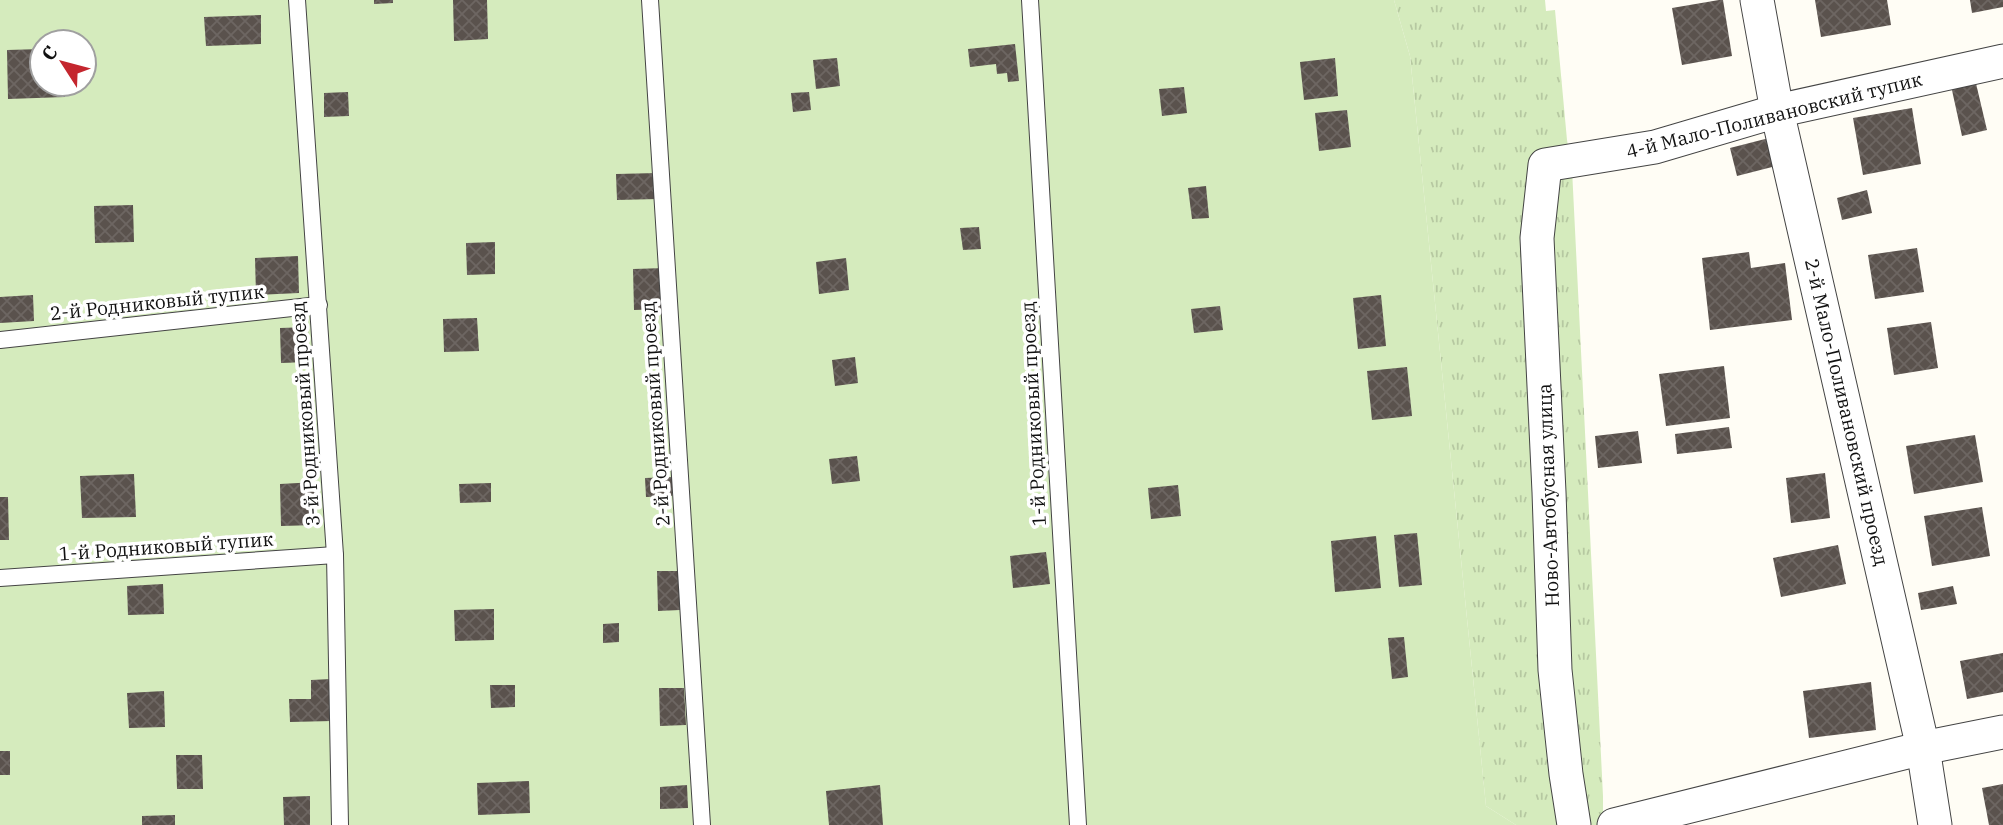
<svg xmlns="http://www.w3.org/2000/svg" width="2003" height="825" font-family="'IBM Plex Serif',serif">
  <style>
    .grass { fill: url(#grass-tufts) }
    .garden { fill: #d5ebbd; fill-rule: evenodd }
    .building { fill: url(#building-cross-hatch) }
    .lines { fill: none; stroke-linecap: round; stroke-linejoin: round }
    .lane-casing { stroke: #444; stroke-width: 18 }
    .street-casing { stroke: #444; stroke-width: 35 }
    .lane { stroke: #fff; stroke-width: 16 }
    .street { stroke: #fff; stroke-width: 33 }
    .labels { text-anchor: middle; stroke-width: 7; stroke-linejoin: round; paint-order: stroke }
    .street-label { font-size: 19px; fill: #111; stroke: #fff }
  </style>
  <defs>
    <pattern id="grass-tufts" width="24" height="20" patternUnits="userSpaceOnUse" patternTransform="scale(1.75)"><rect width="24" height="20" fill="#d5ebbd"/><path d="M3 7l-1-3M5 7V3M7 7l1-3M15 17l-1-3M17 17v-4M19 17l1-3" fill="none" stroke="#b6c8a1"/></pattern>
    <pattern id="building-cross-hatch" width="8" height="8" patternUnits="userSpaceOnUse" patternTransform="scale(1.75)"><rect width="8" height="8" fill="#5a524d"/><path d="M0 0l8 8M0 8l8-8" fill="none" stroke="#6d6662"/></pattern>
  </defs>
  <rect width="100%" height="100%" fill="#fffdf5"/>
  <!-- grass -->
  <polygon class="grass" points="1394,0 1545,0 1546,11 1555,10 1567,140 1572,169 1603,796 1603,825 1516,825 1486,806 1410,56"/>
  <!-- garden -->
  <path class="garden" d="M0 0H1394L1410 56 1486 806 1516 825H0ZM42 42H84V84H42Z"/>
  <!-- building -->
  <g class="building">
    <polygon points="374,0 393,0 393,3 374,4"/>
    <polygon points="453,0 487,0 488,39 454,41"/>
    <polygon points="1719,0 1723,0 1732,56 1682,65 1672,8"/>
    <polygon points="1815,0 1887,0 1891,25 1821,37"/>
    <polygon points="1970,0 2003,0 2003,7 1972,13"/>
    <polygon points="261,15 261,44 206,46 204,17"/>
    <polygon points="1015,44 1019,81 1008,82 1007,73 997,74 996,64 970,67 968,49"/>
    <polygon points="42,49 42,84 64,84 65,97 8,99 7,50"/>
    <polygon points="837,58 840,86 816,89 813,60"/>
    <polygon points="1335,58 1338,96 1304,100 1300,62"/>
    <polygon points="1974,75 1987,130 1962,136 1950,81"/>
    <polygon points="1184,87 1187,113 1162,116 1159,89"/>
    <polygon points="348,92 349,116 324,117 324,93"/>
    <polygon points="809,92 811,110 793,112 791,93"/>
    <polygon points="1912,108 1921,164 1863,175 1853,118"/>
    <polygon points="1347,110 1351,147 1319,151 1315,113"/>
    <polygon points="1769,138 1776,166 1737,176 1730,148"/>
    <polygon points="657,173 658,199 617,200 616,174"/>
    <polygon points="1206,186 1209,218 1192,219 1188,188"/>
    <polygon points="1867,190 1872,213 1842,220 1837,198"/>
    <polygon points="133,205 134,242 95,243 94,206"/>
    <polygon points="979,227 981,249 963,250 960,228"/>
    <polygon points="495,242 495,274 467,275 466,243"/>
    <polygon points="1917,248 1924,292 1875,299 1868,255"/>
    <polygon points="1749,252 1751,268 1785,263 1792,320 1710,330 1702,258"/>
    <polygon points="298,256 299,293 256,295 255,258"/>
    <polygon points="846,258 849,290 819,294 816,262"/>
    <polygon points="665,268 666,309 634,310 633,269"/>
    <polygon points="33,295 34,321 0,323 0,297"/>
    <polygon points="1381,295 1386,346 1358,349 1353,298"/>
    <polygon points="1220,306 1223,330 1194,333 1191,309"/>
    <polygon points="477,318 479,351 444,352 443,319"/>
    <polygon points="1931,322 1938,368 1894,375 1887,328"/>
    <polygon points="308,327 309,362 281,363 280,328"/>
    <polygon points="855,357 858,383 835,386 832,360"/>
    <polygon points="1724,366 1730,418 1666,426 1659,374"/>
    <polygon points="1407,367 1412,416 1372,420 1367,371"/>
    <polygon points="1729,427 1732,448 1677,454 1675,434"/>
    <polygon points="1638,431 1642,463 1598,468 1595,436"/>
    <polygon points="1975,435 1983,482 1914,494 1906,446"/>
    <polygon points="857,456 860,481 832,484 829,459"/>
    <polygon points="1825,473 1830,518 1791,523 1786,478"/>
    <polygon points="134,474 136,517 82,518 80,476"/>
    <polygon points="672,477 672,496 646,497 645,478"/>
    <polygon points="316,482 317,525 281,526 280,484"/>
    <polygon points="491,483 491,502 460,503 459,484"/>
    <polygon points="1178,485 1181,516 1151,519 1148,488"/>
    <polygon points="0,497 8,497 9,540 0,540"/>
    <polygon points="1982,507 1990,556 1932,566 1924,516"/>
    <polygon points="1417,533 1422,585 1399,587 1394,535"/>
    <polygon points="1376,536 1381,588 1335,592 1331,541"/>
    <polygon points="1838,545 1846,584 1781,597 1773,558"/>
    <polygon points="1046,552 1050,584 1013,588 1010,556"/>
    <polygon points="657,571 679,571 680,610 658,611"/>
    <polygon points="163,584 164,614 128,615 127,586"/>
    <polygon points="1953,586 1957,604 1921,610 1918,593"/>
    <polygon points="494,609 494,640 455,641 454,610"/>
    <polygon points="619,623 619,642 603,643 603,624"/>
    <polygon points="1404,637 1408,677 1392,679 1388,638"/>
    <polygon points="2003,653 2003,692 1967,699 1960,661"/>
    <polygon points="331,679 332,721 290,722 289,699 311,699 311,680"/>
    <polygon points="1871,682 1876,730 1809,738 1803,691"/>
    <polygon points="490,685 515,685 515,707 491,708"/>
    <polygon points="659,688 684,688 686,725 660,726"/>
    <polygon points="164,691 165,727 129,728 127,693"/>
    <rect x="0" y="751" width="10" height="24"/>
    <polygon points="176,755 202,755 203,789 177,789"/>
    <polygon points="529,781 530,813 478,815 477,783"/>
    <polygon points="2003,784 2003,825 1989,825 1982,788"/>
    <polygon points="687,785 688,808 660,809 660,787"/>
    <polygon points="880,785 883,825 829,825 826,791"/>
    <polygon points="310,796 310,825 284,825 283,797"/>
    <polygon points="175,815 175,825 142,825 142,816"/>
  </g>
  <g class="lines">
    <defs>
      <g id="lane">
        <polyline points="297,0 335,555 340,825"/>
        <polyline points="650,0 702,825"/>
        <polyline points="1030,0 1078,825"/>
        <polyline points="0,340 319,305"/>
        <polyline points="0,578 335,555"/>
      </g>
      <g id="street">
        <polyline points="1757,0 1777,111 1923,748 1935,825"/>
        <polyline points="1574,825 1566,774 1555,670 1549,492 1537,238 1545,165 1655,147 1777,111 2003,61"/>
        <polyline points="1614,825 1923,748 2003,732"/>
      </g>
    </defs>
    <!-- lane casing -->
    <use href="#lane" class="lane-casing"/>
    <!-- street casing -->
    <use href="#street" class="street-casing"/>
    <!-- lane -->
    <use href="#lane" class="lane"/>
    <!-- street -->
    <use href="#street" class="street"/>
  </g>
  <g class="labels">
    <!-- street labels -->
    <g class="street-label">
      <text transform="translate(1774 115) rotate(-14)" y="7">4-й Мало-Поливановский тупик</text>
      <text transform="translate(157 302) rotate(-6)" y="7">2-й Родниковый тупик</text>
      <text transform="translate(1847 412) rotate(77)" y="7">2-й Мало-Поливановский проезд</text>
      <text transform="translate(305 414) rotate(-94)" y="7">3-й Родниковый проезд</text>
      <text transform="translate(655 414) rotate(-94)" y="7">2-й Родниковый проезд</text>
      <text transform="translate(1033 414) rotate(-93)" y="7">1-й Родниковый проезд</text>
      <text transform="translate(1548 495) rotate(-92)" y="7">Ново-Автобусная улица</text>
      <text transform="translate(166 546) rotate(-4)" y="7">1-й Родниковый тупик</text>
    </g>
  </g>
  <!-- north arrow -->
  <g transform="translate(63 63) rotate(306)"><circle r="33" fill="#ffffff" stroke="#a0a0a0" stroke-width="2"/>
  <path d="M0-5L12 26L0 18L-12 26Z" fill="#c4262e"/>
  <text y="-10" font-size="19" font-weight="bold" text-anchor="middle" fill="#111111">С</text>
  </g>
</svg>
